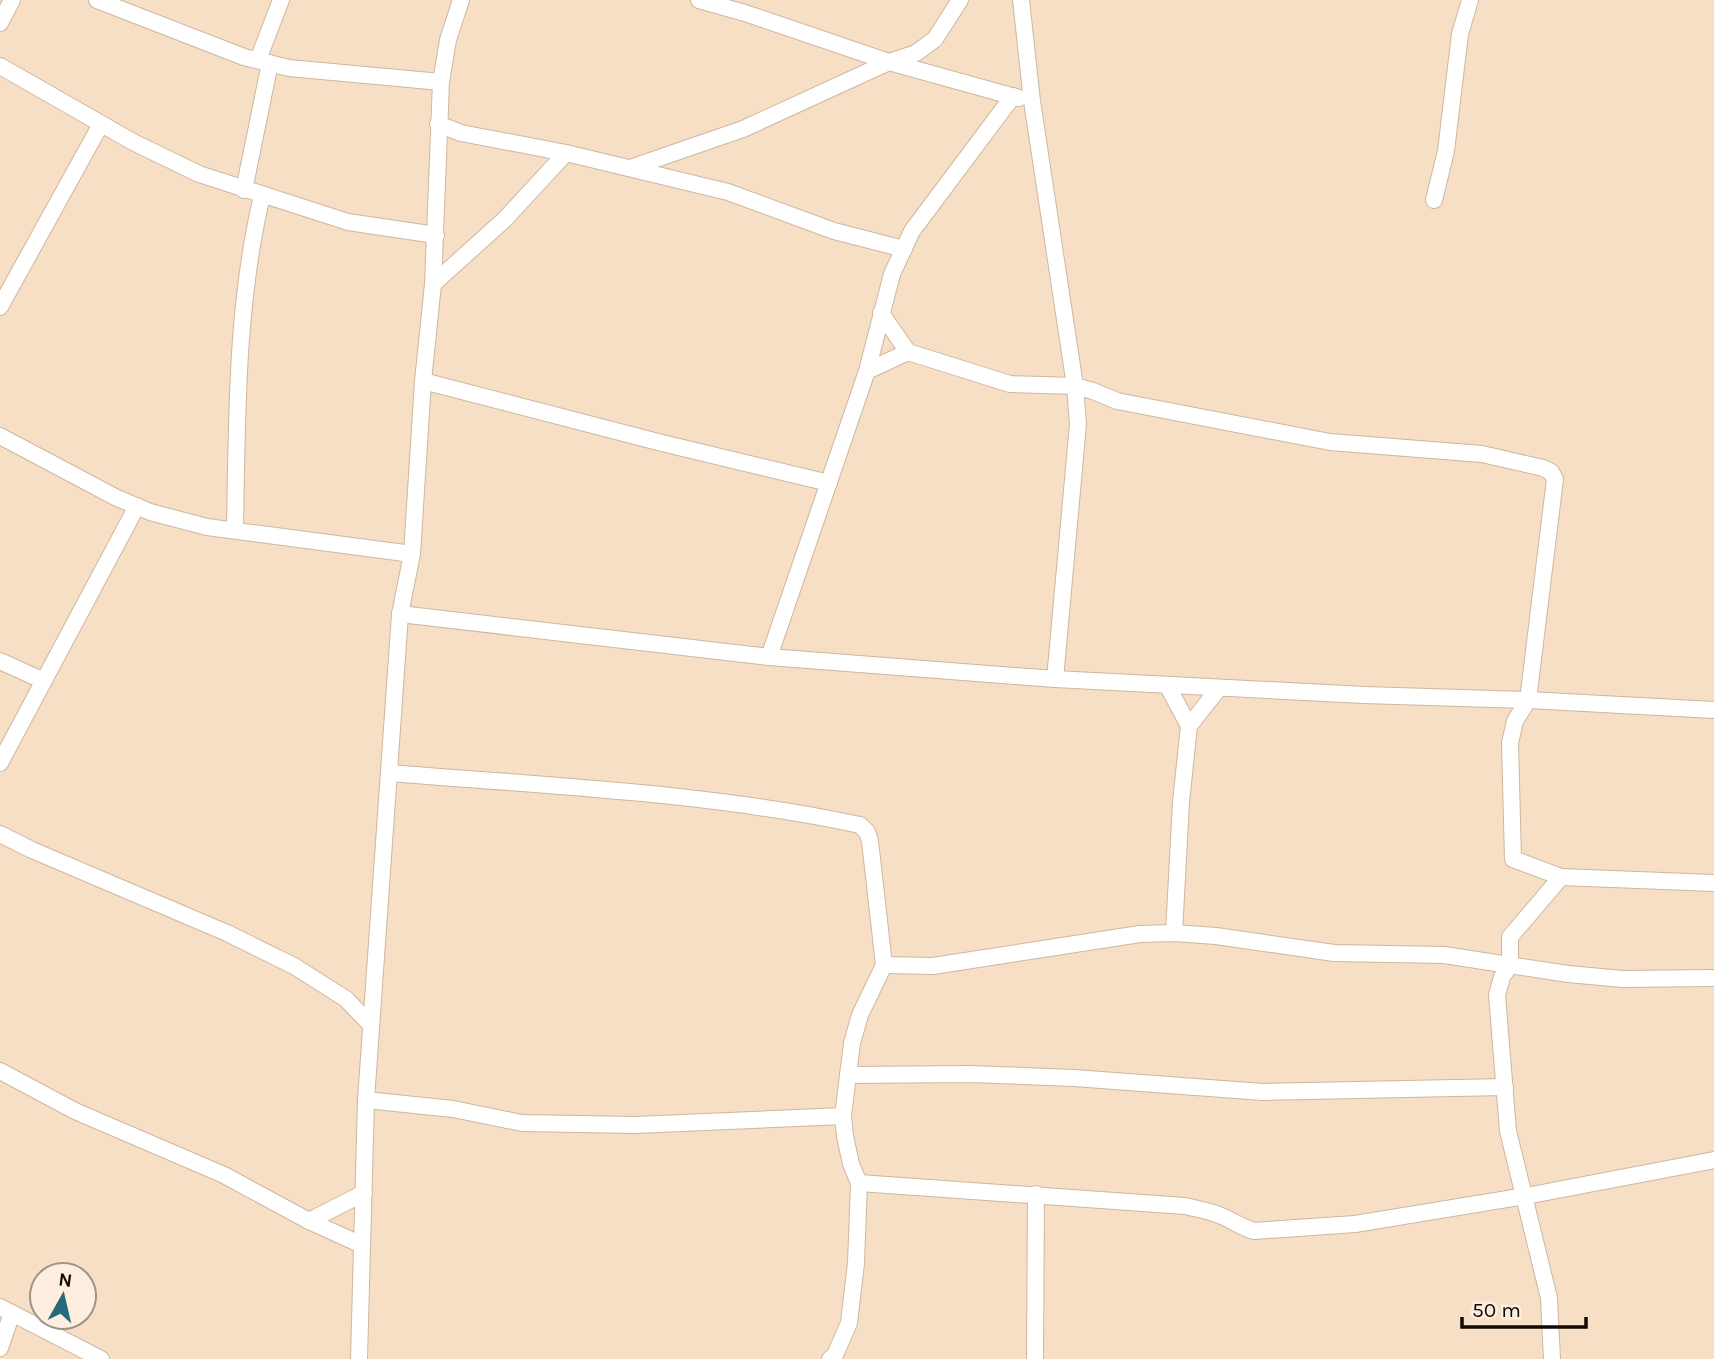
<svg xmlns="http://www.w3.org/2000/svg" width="1714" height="1359" font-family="Karla,sans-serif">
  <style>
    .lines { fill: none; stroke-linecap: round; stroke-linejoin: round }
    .street-casing { stroke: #ceb79f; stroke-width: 18 }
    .street { stroke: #fff; stroke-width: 16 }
  </style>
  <rect width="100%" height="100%" fill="#f7dfc6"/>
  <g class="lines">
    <defs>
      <g id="street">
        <polyline points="97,0 244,57 289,68 441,82"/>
        <polyline points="699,0 745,13 889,62 1019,98"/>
        <polyline points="1021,0 1032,101 1075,386 1078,424 1055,679"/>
        <polyline points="0,23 12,0"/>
        <polyline points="258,60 281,0"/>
        <polyline points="0,66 133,142 199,174 348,222 436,235"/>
        <polyline points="438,124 461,133 566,153 728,192 834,231 904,249"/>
        <polyline points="630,168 743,129 889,62 916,53 935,39 960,0"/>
        <polyline points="244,190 270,63"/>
        <polyline points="1434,200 1446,151 1460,34 1470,0"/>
        <polyline points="433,284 504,220 566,153"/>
        <polyline points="0,307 101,124"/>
        <polyline points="881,313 908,352 1010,384 1075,386 1093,391 1117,401 1330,442 1482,454 1543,468 1551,472 1555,479 1528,700 1515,721 1510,743 1513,859 1561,877 1510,937 1510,965 1502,977 1497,995 1508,1131 1549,1298 1552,1359"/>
        <polyline points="867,371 908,352"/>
        <polyline points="423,381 662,443 829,483"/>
        <polyline points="0,436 115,497 150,512 207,527 412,554"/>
        <path d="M235 530C237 419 236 304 262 196"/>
        <polyline points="400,614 769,657 1055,679 1364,695 1528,700 1714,710"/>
        <polyline points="769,657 867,371 892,274 912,231 1013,96"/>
        <polyline points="0,661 44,681"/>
        <polyline points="1167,685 1189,726"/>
        <polyline points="0,763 137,506"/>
        <path d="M390 773C547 786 705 792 860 825L867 832 870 841 884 965 860 1015 852 1043 843 1116"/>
        <polyline points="0,834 32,850 227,933 294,966 346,999 371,1025"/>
        <polyline points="1561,877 1714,883"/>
        <polyline points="1174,933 1181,802 1189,726 1219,688"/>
        <polyline points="884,965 933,966 1140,934 1174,933 1216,936 1334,953 1444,955 1568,974 1623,979 1714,978"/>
        <polyline points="0,1071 75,1111 224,1175 309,1221 362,1245"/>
        <polyline points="848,1075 970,1074 1074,1078 1263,1092 1505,1087"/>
        <polyline points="366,1100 453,1109 522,1123 635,1125 843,1116 845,1136 851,1164 859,1183 856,1263 849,1323 835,1355 830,1359"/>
        <path d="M859 1183 1185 1206C1198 1209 1211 1211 1224 1217 1235 1222 1243 1228 1254 1231L1355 1224 1526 1196 1714 1160"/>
        <polyline points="309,1221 364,1193"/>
        <polyline points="0,1307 101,1359"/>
        <polyline points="0,1348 12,1313"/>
        <polyline points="359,1359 366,1100 400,614 412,554 423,381 433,284 441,82 448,40 461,0"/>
        <polyline points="1035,1359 1036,1194"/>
      </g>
    </defs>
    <!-- street casing -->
    <use href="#street" class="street-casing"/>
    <!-- street -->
    <use href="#street" class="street"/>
  </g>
  <!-- north arrow -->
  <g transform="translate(63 1296) rotate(8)"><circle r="33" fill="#fdeedf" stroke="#9f9387" stroke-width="2"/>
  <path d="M0-5L12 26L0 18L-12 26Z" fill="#266a7b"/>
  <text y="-10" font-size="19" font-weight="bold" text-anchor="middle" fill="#120a03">N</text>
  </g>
  <!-- scale -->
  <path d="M1462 1317v10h124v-10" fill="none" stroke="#120a03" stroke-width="3.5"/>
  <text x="1472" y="1317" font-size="21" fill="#120a03" stroke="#fdeedf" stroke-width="5" paint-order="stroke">50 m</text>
</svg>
